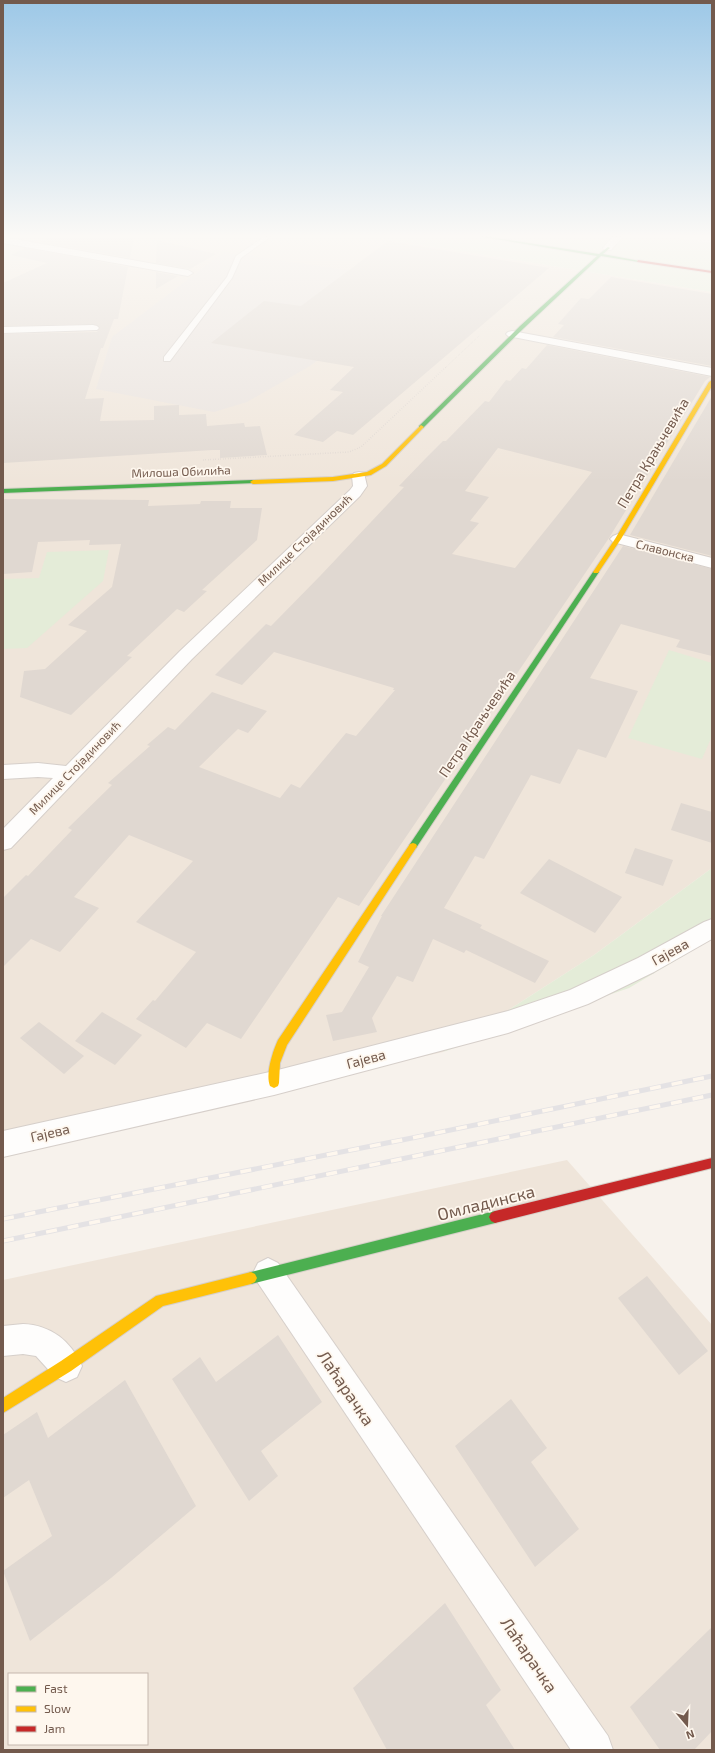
<svg xmlns="http://www.w3.org/2000/svg" width="715" height="1753" font-family="'Exo 2',sans-serif">
  <style>
    .residential { fill: #efe5da; fill-rule: evenodd }
    .industrial { fill: #e9e2dd }
    .green { fill: #e4ecd8 }
    .building { fill: #e0d8d1; fill-rule: evenodd }
    .lines { fill: none; stroke-linecap: round; stroke-linejoin: round }
    .lane-casing { stroke: #d6cfca; stroke-width: 2 }
    .street-casing { stroke: #d6cfca; stroke-width: 2 }
    .fast-casing { stroke: #d6cfc8; stroke-width: 2 }
    .slow-casing { stroke: #d6cfc8; stroke-width: 2 }
    .jam-casing { stroke: #d6cfc8; stroke-width: 2 }
    .path-far1 { stroke: #d7d0cc; stroke-width: 1; stroke-dasharray: 0.5 1.5; stroke-linecap: butt }
    .path { stroke: #d7d0cc; stroke-width: 1.5; stroke-dasharray: 0.5 2; stroke-linecap: butt }
    .lane { fill: #fefdfc; fill-rule: evenodd }
    .street { fill: #fefdfc; fill-rule: evenodd }
    .fast { fill: #4caf50; fill-rule: evenodd }
    .slow { fill: #ffc107; fill-rule: evenodd }
    .jam { fill: #c62828; fill-rule: evenodd }
    .rail-casing { stroke: #e4e2e4; stroke-width: 5 }
    .rail { stroke: #fef7ee; stroke-width: 3.5; stroke-dasharray: 11; stroke-linecap: butt }
    .labels { text-anchor: middle; stroke-width: 3.5; stroke-linejoin: round; paint-order: stroke }
    .far-street-label { font-size: 12px; fill: #735a4d; stroke: #fef7ee }
    .street-label { font-size: 14px; fill: #735a4d; stroke: #fef7ee }
    .near-street-label { font-size: 17px; fill: #735a4d; stroke: #fef7ee }
  </style>
  <rect width="100%" height="100%" fill="#f7f2ec"/>
  <!-- residential -->
  <g class="residential">
    <polygon points="3,237 374,237 712,292 712,868 594,955 443,1052 3,1151"/>
    <path d="M567 1160 712 1325V1750H3V1280ZM9 1674H147V1744H9Z"/>
  </g>
  <!-- industrial -->
  <polygon class="industrial" points="224,252 421,281 310,366 247,402 214,412 96,389 112,337"/>
  <!-- green -->
  <g class="green">
    <polygon points="374,237 669,237 712,243 712,292"/>
    <polygon points="109,550 103,581 27,648 3,649 3,579 39,578 47,552"/>
    <polygon points="669,650 712,663 712,736 702,759 628,738"/>
    <polygon points="712,868 712,939 629,988 443,1052 594,955"/>
  </g>
  <!-- building -->
  <g class="building">
    <polygon points="51,237 134,237 130,258 40,242"/>
    <polygon points="157,240 216,254 190,269 156,263"/>
    <polygon points="388,241 549,268 353,435 337,431 323,442 294,435 343,392 330,390 354,367 211,343 264,301 301,306"/>
    <polygon points="25,248 128,267 118,319 114,319 103,348 101,348 85,399 104,398 100,421 154,420 154,406 179,405 179,415 206,414 207,426 244,423 245,427 260,426 267,455 220,458 220,450 213,450 3,463 3,334 97,332 100,328 93,324 3,326 3,283 47,263 11,255"/>
    <polygon points="156,272 178,276 156,289"/>
    <polygon points="611,277 712,294 712,366 553,337 564,325 558,324 581,298 589,299"/>
    <path d="M547 345 710 377 705 381 609 538 359 906 338 897 241 1039 207 1023 186 1048 136 1019 153 1000 155 1001 196 952 136 922 193 861 129 835 74 897 99 908 60 952 31 939 3 967V898L26 875 28 876 72 830 68 828 112 785 108 783 150 746 147 745 168 727 175 730 212 692 267 711 248 733 238 729 199 767 280 798 291 784 300 788 346 733 356 736 395 690H393L394 688 274 652 242 685 215 675 266 624 271 626 321 575 404 487 399 486 425 459 443 441H446L485 401 489 402 506 380 510 381 522 368 526 369ZM498 448 592 472 515 568 452 554 479 523 470 521 489 497 465 491Z"/>
    <polygon points="712,396 712,556 630,535"/>
    <polygon points="3,499 149,500 148,506 200,504 201,501 231,501 230,508 262,508 257,540 202,590 207,591 184,612 177,609 127,656 132,657 71,715 20,697 24,671 45,669 87,631 68,625 112,587 121,544 89,545 90,540 38,542 32,572 3,574"/>
    <polygon points="623,546 712,569 712,656 676,647 680,640 621,624 590,678 638,691 606,758 578,749 560,784 531,775 484,859 475,856 444,908 482,925 480,928 549,961 535,983 466,950 464,953 433,939 413,982 397,976 372,1018 377,1032 333,1041 326,1015 342,1012 369,967 358,962 382,916 381,916"/>
    <polygon points="681,803 712,812 712,843 671,830"/>
    <polygon points="635,848 673,860 663,886 625,873"/>
    <polygon points="549,859 622,897 595,933 520,893"/>
    <polygon points="102,1012 142,1035 115,1065 75,1041"/>
    <polygon points="39,1022 84,1056 64,1074 20,1038"/>
    <polygon points="647,1276 708,1351 679,1375 618,1298"/>
    <polygon points="278,1335 322,1402 261,1451 278,1476 249,1501 172,1379 200,1357 216,1382"/>
    <polygon points="125,1380 196,1506 111,1578 30,1641 3,1571 52,1536 29,1480 3,1498 3,1435 37,1412 48,1438"/>
    <polygon points="511,1399 547,1448 531,1462 579,1529 535,1567 455,1446"/>
    <polygon points="445,1603 501,1690 486,1705 515,1750 387,1750 353,1688"/>
    <polygon points="712,1627 712,1731 694,1750 660,1750 630,1707"/>
  </g>
  <g class="lines">
    <defs>
      <polygon id="lane" points="264,237 270,237 241,258 232,278 170,361 164,361 164,357 227,277 236,256"/>
      <g id="street">
        <polygon points="3,237 188,270 193,273 188,276 3,243"/>
        <polygon points="612,237 622,237 611,250 605,250 603,248"/>
        <polygon points="93,325 97,326 99,328 97,330 3,333 3,327"/>
        <polygon points="512,331 712,368 712,376 508,336 506,334 508,332"/>
        <polygon points="359,472 364,473 367,486 360,496 192,659 11,848 3,850 3,829 53,778 38,777 3,779 3,765 38,763 66,766 180,651 350,490 353,486 352,476 354,473"/>
        <polygon points="618,534 712,558 712,568 613,542 610,539 613,536"/>
        <polygon points="712,919 712,939 654,972 588,1004 508,1033 274,1095 3,1157 3,1131 274,1071 508,1011 570,990 638,958 704,922"/>
        <polygon points="268,1258 278,1263 608,1736 613,1750 571,1750 258,1283 253,1273 258,1263"/>
        <path d="M23 1324C51 1325 71 1341 82 1366L77 1377 66 1382 55 1377 36 1356 23 1354 3 1356V1326Z"/>
      </g>
      <g id="fast">
        <polygon points="483,237 490,237 599,254 608,247 610,248 603,254 640,261 638,262 601,256 524,328 423,428 419,428 419,426 520,326 597,256"/>
        <polygon points="253,480 255,481 255,483 3,493 3,489"/>
        <polygon points="596,570 599,572 416,848 410,848 409,846 410,844 593,572"/>
        <polygon points="495,1211 499,1213 501,1217 499,1221 495,1223 251,1284 247,1282 245,1278 247,1274 251,1272"/>
      </g>
      <g id="slow">
        <polygon points="712,380 712,386 621,539 598,573 594,573 593,572 615,539 709,382"/>
        <polygon points="421,425 424,427 423,428 386,466 371,475 333,481 253,484 250,482 253,480 333,477 367,472 382,464"/>
        <path d="M413 843 416 844 417 846 416 848 287 1045 280 1063 279 1083 278 1086 274 1088 270 1086C265 1074 273 1051 278 1040L410 844Z"/>
        <polygon points="251,1272 255,1274 257,1278 255,1282 251,1284 163,1306 71,1371 3,1413 3,1398 61,1361 156,1296"/>
      </g>
      <g id="jam">
        <polygon points="638,260 712,271 712,273 637,262"/>
        <polygon points="712,1158 712,1168 495,1223 491,1221 489,1217 491,1213 495,1211"/>
      </g>
    </defs>
    <!-- lane casing -->
    <use href="#lane" class="lane-casing"/>
    <!-- street casing -->
    <use href="#street" class="street-casing"/>
    <!-- fast casing -->
    <use href="#fast" class="fast-casing"/>
    <!-- slow casing -->
    <use href="#slow" class="slow-casing"/>
    <!-- jam casing -->
    <use href="#jam" class="jam-casing"/>
    <!-- path-far1 -->
    <polyline class="path-far1" points="445,368 480,335"/>
    <!-- path -->
    <polyline class="path" points="203,460 349,452 361,447 446,367"/>
    <!-- lane -->
    <use href="#lane" class="lane"/>
    <!-- street -->
    <use href="#street" class="street"/>
    <!-- fast -->
    <use href="#fast" class="fast"/>
    <!-- slow -->
    <use href="#slow" class="slow"/>
    <!-- jam -->
    <use href="#jam" class="jam"/>
    <defs>
      <g id="rail">
        <polyline points="3,1219 412,1138 712,1076"/>
        <polyline points="3,1241 712,1095"/>
      </g>
    </defs>
    <!-- rail casing -->
    <use href="#rail" class="rail-casing"/>
    <!-- rail -->
    <use href="#rail" class="rail"/>
  </g>
  <!-- sky -->
  <linearGradient id="sky" x2="0" y2="1"><stop stop-color="#9dc8e7"/><stop offset="0.49" stop-color="#fbf9f6"/><stop offset="1" stop-color="#fbf9f6" stop-opacity="0"/></linearGradient>
  <rect width="715" height="482" fill="url(#sky)"/>
  <g class="labels">
    <!-- far-street labels -->
    <g class="far-street-label">
      <text transform="translate(181 472) rotate(-2)" y="4">Милоша Обилића</text>
      <text transform="translate(305 540) rotate(-44)" y="4">Милице Стојадиновић</text>
      <text transform="translate(665 551) rotate(14)" y="4">Славонска</text>
      <text transform="translate(75 768) rotate(-46)" y="4">Милице Стојадиновић</text>
    </g>
    <!-- street labels -->
    <g class="street-label">
      <text transform="translate(653 453) rotate(-59)" y="5">Петра Крањчевића</text>
      <text transform="translate(477 724) rotate(-56)" y="5">Петра Крањчевића</text>
      <text transform="translate(670 952) rotate(-29)" y="5">Гајева</text>
      <text transform="translate(366 1059) rotate(-15)" y="5">Гајева</text>
      <text transform="translate(50 1133) rotate(-13)" y="5">Гајева</text>
    </g>
    <!-- near-street labels -->
    <g class="near-street-label">
      <text transform="translate(486 1203) rotate(-14)" y="6">Омладинска</text>
      <text transform="translate(346 1388) rotate(56)" y="6">Лаћарачка</text>
      <text transform="translate(529 1655) rotate(56)" y="6">Лаћарачка</text>
    </g>
  </g>
  <!-- border -->
  <rect width="715" height="1753" fill="none" stroke="#735a4d" stroke-width="8"/>
  <!-- legend -->
  <rect x="8" y="1673" width="140" height="72" fill="#fef7ee" stroke="#c6b8ae"/>
  <rect x="16" y="1686" width="20" height="6" fill="#4caf50" stroke="#c6b8ae"/>
  <text x="44" y="1693" font-size="12" fill="#735a4d">Fast</text>
  <rect x="16" y="1706" width="20" height="6" fill="#ffc107" stroke="#c6b8ae"/>
  <text x="44" y="1713" font-size="12" fill="#735a4d">Slow</text>
  <rect x="16" y="1726" width="20" height="6" fill="#c62828" stroke="#c6b8ae"/>
  <text x="44" y="1733" font-size="12" fill="#735a4d">Jam</text>
  <!-- north arrow -->
  <g transform="translate(687 1725) rotate(161)" stroke="#fef7ee" stroke-width="3" paint-order="stroke">
  <path d="M0-3L7 15L0 10L-7 15Z" fill="#735a4d"/>
  <text y="-6" font-size="11" font-weight="bold" text-anchor="middle" fill="#735a4d">N</text>
  </g>
</svg>
